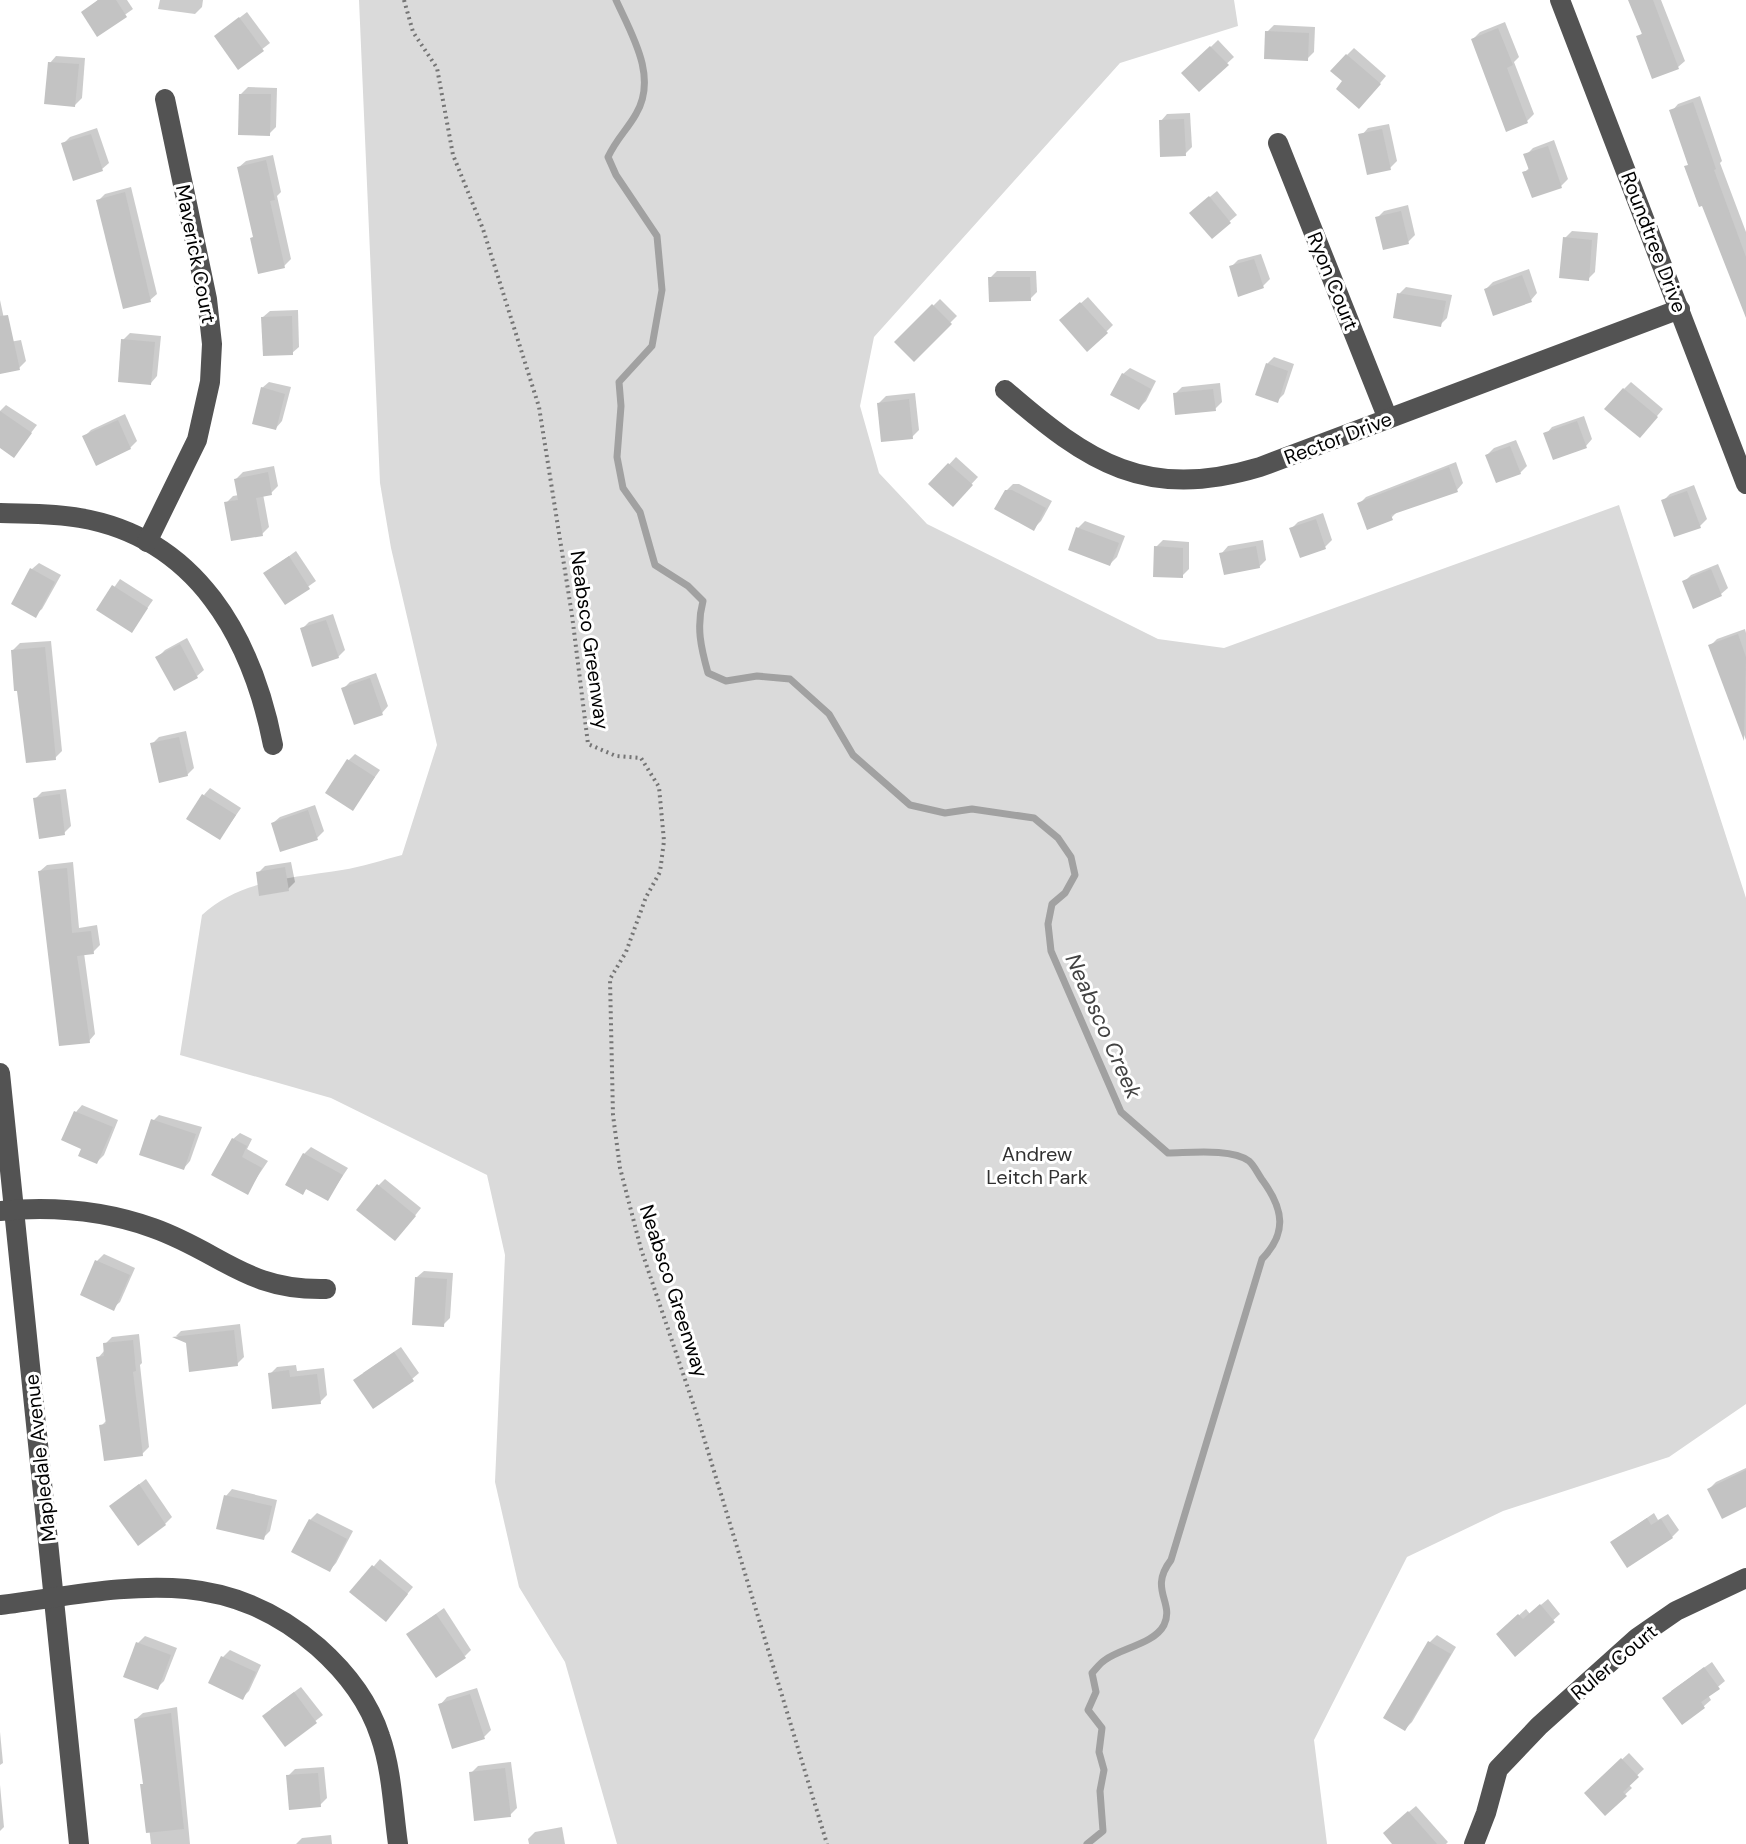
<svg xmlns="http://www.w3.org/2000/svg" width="1746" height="1844" font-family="'DM Sans',sans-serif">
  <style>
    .park { fill: #dadada }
    .shadow { fill: #0003 }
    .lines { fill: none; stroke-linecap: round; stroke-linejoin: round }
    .stream { stroke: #a1a1a1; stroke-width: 7 }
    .building { fill: #c3c3c3 }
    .path { stroke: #757575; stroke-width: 4; stroke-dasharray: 2 4; stroke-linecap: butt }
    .minor { stroke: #535353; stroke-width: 20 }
    .labels { text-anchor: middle; stroke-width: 6; stroke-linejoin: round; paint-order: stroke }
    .street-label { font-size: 20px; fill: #000; stroke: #fff }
    .park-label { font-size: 20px; fill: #313131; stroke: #fff }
    .water-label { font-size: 22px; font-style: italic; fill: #424242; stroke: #fff }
  </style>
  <rect width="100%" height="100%" fill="#fff"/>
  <!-- park -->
  <path class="park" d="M359 0H1234L1238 26 1120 63 874 337 860 406 879 473 927 524 1158 639 1224 648 1619 505 1746 898V1404L1669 1457 1503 1511 1407 1557 1314 1740 1327 1844H617L565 1662 519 1587 495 1482 505 1255 487 1175 331 1098 180 1055 202 915C240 880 292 878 342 870 362 867 382 860 402 855L437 745 391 548 380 483Z"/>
  <!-- shadow -->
  <g class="shadow">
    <polygon points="98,0 127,0 133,9 98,34 83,12"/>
    <polygon points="160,0 203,0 202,7 195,14 158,9"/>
    <polygon points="1630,0 1661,0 1685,61 1678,67 1639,37 1643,32"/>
    <polygon points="247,12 270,43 239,67 216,36"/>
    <polygon points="1505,22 1519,57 1514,62 1534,114 1527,121 1507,129 1473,39 1480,32"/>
    <polygon points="1274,25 1315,27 1314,52 1307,59 1267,32"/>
    <polygon points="1218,40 1234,57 1199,89 1184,73"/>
    <polygon points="1354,48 1386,76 1366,100 1347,55"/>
    <polygon points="56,56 85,58 82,98 75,105 50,63"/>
    <polygon points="248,87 277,88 276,127 269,134 241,94"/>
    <polygon points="1700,96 1722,161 1720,163 1746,232 1746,316 1672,111 1678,104"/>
    <polygon points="1190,113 1192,147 1185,154 1161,121 1167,114"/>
    <polygon points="1389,124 1397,161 1390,168 1362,135 1368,128"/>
    <polygon points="97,128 109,163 102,169 63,144 70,137"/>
    <polygon points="1554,140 1568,179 1561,186 1525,172 1530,167 1526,155 1533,148"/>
    <polygon points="273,155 281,192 277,196 291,259 284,266 255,235 239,167 246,161"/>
    <polygon points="131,187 157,294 150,300 98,201 105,194"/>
    <polygon points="1217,191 1237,215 1212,236 1199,206"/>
    <polygon points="1408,205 1415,235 1408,242 1377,218 1384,211"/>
    <polygon points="1572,231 1598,233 1595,272 1588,279 1565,238"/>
    <polygon points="1261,254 1270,279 1263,286 1231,267 1238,260"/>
    <polygon points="1529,269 1537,293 1531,300 1486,289 1493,282"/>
    <polygon points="997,271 1036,271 1037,292 1030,299 990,278"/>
    <polygon points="1406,287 1452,295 1447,318 1440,325 1399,294"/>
    <polygon points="1088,297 1113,325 1106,332 1072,311"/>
    <polygon points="940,299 957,316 914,359 897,342"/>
    <polygon points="0,300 9,342 21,340 26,361 19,368 0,372"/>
    <polygon points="298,310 299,347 292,353 263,317 270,311"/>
    <polygon points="130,333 161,336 157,376 151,383 123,340"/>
    <polygon points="1274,357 1294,364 1284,394 1277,401 1267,364"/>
    <polygon points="1130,368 1156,381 1146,401 1139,408 1123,374"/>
    <polygon points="269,382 291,387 282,421 276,428 262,388"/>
    <polygon points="1631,382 1663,409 1646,429 1624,389"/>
    <polygon points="1220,383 1222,402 1215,409 1175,394 1182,387"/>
    <polygon points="915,393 919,430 912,437 879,403 886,396"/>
    <polygon points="6,405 37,425 14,455 0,446 0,411"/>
    <polygon points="125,414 137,441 130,448 84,437 91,430"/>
    <polygon points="1584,416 1592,439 1586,446 1546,434 1552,427"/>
    <polygon points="1516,440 1527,466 1520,473 1487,455 1494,448"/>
    <polygon points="956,457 978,477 953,504 931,484"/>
    <polygon points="1456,462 1463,483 1457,490 1399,510 1391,518 1359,504 1366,497"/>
    <polygon points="274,466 278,486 271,493 263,494 269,527 262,534 226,503 233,496 239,495 236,479 243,472"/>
    <polygon points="1013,484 1019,484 1052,501 1041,521 1034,528 1006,491"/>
    <polygon points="1694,485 1707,519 1700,526 1663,501 1670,494"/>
    <polygon points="1323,513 1332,540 1325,547 1301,555 1292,528 1298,522"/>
    <polygon points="1085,521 1125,536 1117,557 1110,564 1078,528"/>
    <polygon points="1163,540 1189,542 1189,569 1182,576 1156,547"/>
    <polygon points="1263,540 1266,560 1259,567 1222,553 1228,546"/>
    <polygon points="296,551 316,581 285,603 266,573"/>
    <polygon points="39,563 61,575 42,609 35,615 32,569"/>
    <polygon points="1718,564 1728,588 1721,594 1684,582 1691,575"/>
    <polygon points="120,579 153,600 132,630 99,609"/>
    <polygon points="333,614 345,650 338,657 302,629 309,622"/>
    <polygon points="1745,629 1746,633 1746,740 1710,646 1717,639"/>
    <polygon points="187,638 204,670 197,676 158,657 165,650"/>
    <polygon points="51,641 62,751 55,758 13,650 20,643"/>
    <polygon points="376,673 388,706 382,713 343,689 350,682"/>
    <polygon points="186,731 194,768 187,775 152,744 159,737"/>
    <polygon points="355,754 380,770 353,808 348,761"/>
    <polygon points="210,788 241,808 220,838 204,795"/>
    <polygon points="66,789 71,826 64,833 35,799 42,792"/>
    <polygon points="315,805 324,831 317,838 273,823 280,817"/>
    <polygon points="73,862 79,928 97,925 100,945 93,952 84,953 95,1034 89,1041 40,871 47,865"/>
    <polygon points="291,862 295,882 288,889 258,873 265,866"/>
    <polygon points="82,1105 118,1120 104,1155 97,1162 84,1148 76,1112"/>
    <polygon points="159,1115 202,1127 190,1161 184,1168 152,1122"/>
    <polygon points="240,1133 252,1139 247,1149 268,1161 247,1192 233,1139"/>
    <polygon points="311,1147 348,1168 328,1198 308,1187 303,1192 304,1154"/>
    <polygon points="385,1179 421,1208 402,1232 378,1186"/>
    <polygon points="104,1254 135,1268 120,1302 113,1308 82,1294 97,1261"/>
    <polygon points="424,1271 453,1273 450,1318 443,1325 417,1277"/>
    <polygon points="240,1324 244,1357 237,1364 176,1336 181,1331"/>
    <polygon points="139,1334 142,1363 140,1365 149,1447 142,1454 101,1426 108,1419 98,1358 105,1350 105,1344 112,1337"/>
    <polygon points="401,1347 419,1373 412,1379 363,1373"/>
    <polygon points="296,1365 297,1371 324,1368 327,1395 320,1402 270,1374 277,1367"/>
    <polygon points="1746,1468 1746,1505 1709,1489 1716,1482"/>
    <polygon points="146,1479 172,1517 165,1524 111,1506"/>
    <polygon points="232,1489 277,1500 270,1531 263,1538 226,1496"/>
    <polygon points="317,1513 353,1531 336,1563 330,1570 310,1520"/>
    <polygon points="1654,1513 1658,1520 1668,1514 1679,1530 1672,1537 1612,1542"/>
    <polygon points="380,1559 413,1587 392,1613 352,1592"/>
    <polygon points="1548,1599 1560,1614 1516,1654 1505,1628 1526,1609 1530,1614"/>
    <polygon points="444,1608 471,1650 465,1656 408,1634"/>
    <polygon points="1437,1635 1456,1647 1412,1722 1405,1729 1430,1642"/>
    <polygon points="145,1636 177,1648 164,1681 157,1688 138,1643"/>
    <polygon points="230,1650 261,1665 249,1691 242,1698 211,1682 223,1657"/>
    <polygon points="1712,1662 1725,1681 1708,1695 1711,1700 1704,1706 1682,1722 1671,1691"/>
    <polygon points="301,1687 323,1715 286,1744 271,1709"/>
    <polygon points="477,1688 491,1730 484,1737 441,1704 447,1697"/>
    <polygon points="177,1707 190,1844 151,1844 136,1719 143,1713"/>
    <polygon points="0,1732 3,1763 0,1765"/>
    <polygon points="1629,1753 1644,1769 1628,1784 1632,1788 1605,1813 1586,1793"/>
    <polygon points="511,1762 517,1808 510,1815 471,1773 478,1766"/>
    <polygon points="324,1767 327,1798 320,1805 288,1776 295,1769"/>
    <polygon points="0,1785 4,1827 0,1831"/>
    <polygon points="1416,1806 1448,1842 1446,1844 1395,1844 1392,1826"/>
    <polygon points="562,1827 565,1844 529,1844 528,1839 535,1832"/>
    <polygon points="331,1835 332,1844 296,1844 302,1838"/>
  </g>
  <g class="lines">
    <!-- stream -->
    <path class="stream" d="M616 0C632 35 658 77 636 114 627 130 617 138 608 157L616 175 657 236 662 290 652 346 619 382 621 406 617 457 623 488 640 512 655 565 688 586 703 601C696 627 701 648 708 673L726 681 757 676 790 679 829 714 853 755 910 805 945 813 972 809 1034 818 1058 838 1071 857 1075 875 1065 893 1052 904 1048 924 1051 951 1121 1112 1168 1153C1189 1153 1231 1148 1249 1161 1254 1165 1259 1176 1263 1181 1284 1210 1287 1233 1262 1259L1171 1560C1148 1590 1175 1602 1164 1625 1154 1644 1121 1648 1105 1660 1100 1663 1096 1669 1092 1673L1096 1692 1088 1710 1102 1728 1099 1752 1104 1770 1100 1791 1103 1831 1087 1844"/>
  </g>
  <!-- building -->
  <g class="building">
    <polygon points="98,0 116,0 127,17 97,37 81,12"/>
    <polygon points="1628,0 1653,0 1679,69 1652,79 1636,36 1642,34"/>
    <polygon points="239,17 264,51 238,70 214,36"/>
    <polygon points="1498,28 1513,65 1507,68 1528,123 1506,132 1471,39"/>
    <polygon points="1265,31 1309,33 1308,61 1264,59"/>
    <polygon points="1210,46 1229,65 1199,92 1181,73"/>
    <polygon points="1346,54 1381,84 1359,109 1336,89 1342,81 1330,71"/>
    <polygon points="48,62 79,64 75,107 44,104"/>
    <polygon points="239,94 271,94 270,136 238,135"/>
    <polygon points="1693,102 1716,169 1714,170 1746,257 1746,318 1702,206 1699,207 1684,166 1688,165 1669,110"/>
    <polygon points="1184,119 1186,156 1160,157 1159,120"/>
    <polygon points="1382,129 1391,170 1367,175 1358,134"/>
    <polygon points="91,134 103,171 73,181 61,143"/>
    <polygon points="1548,146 1562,188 1532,198 1522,172 1529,170 1523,154"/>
    <polygon points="266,160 275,200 270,201 285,268 258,274 250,238 253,237 237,167"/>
    <polygon points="125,192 151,302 123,309 96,200"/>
    <polygon points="1209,196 1231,223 1212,239 1189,213"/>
    <polygon points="1401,211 1409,244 1383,250 1375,217"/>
    <polygon points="1563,237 1592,240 1589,281 1559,278"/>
    <polygon points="1254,259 1264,288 1238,297 1229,266"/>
    <polygon points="1522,275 1532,302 1493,316 1484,289"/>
    <polygon points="988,277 1030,277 1031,301 989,302"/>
    <polygon points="1397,293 1446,301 1441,327 1393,318"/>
    <polygon points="1080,302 1108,333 1087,352 1059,320"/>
    <polygon points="932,304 952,324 914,362 894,342"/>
    <polygon points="8,315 20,370 0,374 0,316"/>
    <polygon points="292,316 293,355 263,356 261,317"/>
    <polygon points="121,339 155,342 151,385 118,382"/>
    <polygon points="1266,363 1288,371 1278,403 1255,395"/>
    <polygon points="1122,373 1151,389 1139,410 1110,395"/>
    <polygon points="261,387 285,394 276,430 252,424"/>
    <polygon points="1623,388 1658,417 1640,438 1604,409"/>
    <polygon points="1213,389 1216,411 1175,415 1173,393"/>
    <polygon points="909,399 913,439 881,442 877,403"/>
    <polygon points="0,411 32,433 14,458 0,448"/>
    <polygon points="118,420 131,449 96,466 82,436"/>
    <polygon points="1577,421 1587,448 1553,460 1543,433"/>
    <polygon points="1510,446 1521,474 1496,483 1485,455"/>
    <polygon points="948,463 973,485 953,507 928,484"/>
    <polygon points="1449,467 1458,492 1391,515 1393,520 1367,530 1357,503"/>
    <polygon points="268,472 272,495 256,498 263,536 231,541 224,502 238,500 234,479"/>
    <polygon points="1005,490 1012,490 1046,508 1034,531 994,509"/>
    <polygon points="1687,491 1701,528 1674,537 1661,500"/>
    <polygon points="1316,519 1326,549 1300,558 1289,528"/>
    <polygon points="1076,527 1119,543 1110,566 1068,550"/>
    <polygon points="1154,546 1183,548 1183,578 1153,577"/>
    <polygon points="1256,546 1260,568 1224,575 1219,553"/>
    <polygon points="289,556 310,589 285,605 263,573"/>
    <polygon points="30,568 55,582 36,618 11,604"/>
    <polygon points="1711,569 1722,596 1693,609 1682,581"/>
    <polygon points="112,585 148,608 132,633 96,610"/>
    <polygon points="326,620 339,658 312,667 300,628"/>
    <polygon points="1738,634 1746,657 1744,741 1708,645"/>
    <polygon points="180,644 198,678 174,691 155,657"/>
    <polygon points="45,647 56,760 26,763 17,691 14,691 11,650"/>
    <polygon points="370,678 383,715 354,725 341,688"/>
    <polygon points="179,737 188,776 159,783 150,743"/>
    <polygon points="347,759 375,777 353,811 325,793"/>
    <polygon points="60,794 65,835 39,839 33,798"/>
    <polygon points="202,794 236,815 220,840 186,819"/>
    <polygon points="308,810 318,840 280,852 271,823"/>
    <polygon points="285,867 289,891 259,896 256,872"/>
    <polygon points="67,868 72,933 91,931 94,954 77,956 90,1043 59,1046 38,871"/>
    <polygon points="74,1111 113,1127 97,1164 78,1156 81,1149 61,1140"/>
    <polygon points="151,1119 196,1134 184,1170 139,1155"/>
    <polygon points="232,1138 247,1146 242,1157 262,1168 248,1195 211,1175"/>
    <polygon points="303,1153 343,1175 328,1201 306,1189 303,1195 285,1185"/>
    <polygon points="377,1184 416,1216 395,1241 356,1210"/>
    <polygon points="95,1260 130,1275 114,1311 80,1295"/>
    <polygon points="415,1277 447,1279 444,1327 412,1325"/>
    <polygon points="234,1330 238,1366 189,1372 186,1343 172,1337"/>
    <polygon points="133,1340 136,1371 133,1372 143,1456 104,1461 99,1425 106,1424 96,1357 104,1356 103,1343"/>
    <polygon points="394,1352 414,1381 373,1409 353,1380"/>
    <polygon points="289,1370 290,1377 317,1374 321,1404 272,1409 268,1373"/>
    <polygon points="1746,1470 1746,1507 1722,1519 1707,1489"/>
    <polygon points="139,1484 166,1525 138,1546 109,1506"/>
    <polygon points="224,1495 272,1506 264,1540 216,1529"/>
    <polygon points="1647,1518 1651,1525 1661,1519 1673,1538 1627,1568 1610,1542"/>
    <polygon points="309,1519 347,1539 330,1572 291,1552"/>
    <polygon points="372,1565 408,1594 386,1622 349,1592"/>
    <polygon points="1540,1604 1555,1622 1515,1657 1496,1634 1518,1614 1523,1619"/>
    <polygon points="436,1614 466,1658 436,1678 406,1634"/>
    <polygon points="1428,1641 1451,1654 1405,1731 1383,1718"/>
    <polygon points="136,1642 171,1655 158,1690 123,1677"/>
    <polygon points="221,1656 256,1672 243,1700 208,1683"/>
    <polygon points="1704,1667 1720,1689 1701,1702 1705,1708 1682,1725 1662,1698"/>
    <polygon points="294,1692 317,1723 285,1747 262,1716"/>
    <polygon points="470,1694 485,1739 452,1749 438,1704"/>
    <polygon points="171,1713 184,1829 146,1833 140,1784 143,1784 134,1719"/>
    <polygon points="1621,1758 1639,1777 1623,1792 1627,1796 1605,1816 1584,1793"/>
    <polygon points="505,1768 511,1817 474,1821 469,1772"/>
    <polygon points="318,1773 321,1807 289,1810 286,1775"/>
    <polygon points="1408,1811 1437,1844 1392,1844 1383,1833"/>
  </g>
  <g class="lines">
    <!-- path -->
    <polyline class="path" points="404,0 413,32 437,68 453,155 483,229 539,407 572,615 588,744 616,756 641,758 659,787 664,841 660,872 646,897 626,952 610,979 613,1115 620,1168 641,1249 697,1415 827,1844"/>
    <!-- minor -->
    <g class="minor">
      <polyline points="1560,0 1746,484"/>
      <polyline points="1278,143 1388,419"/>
      <path d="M1005 390C1089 463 1146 501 1260 467L1680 309"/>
      <path d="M0 513C27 514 53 513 80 518 197 538 252 638 273 745"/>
      <polyline points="147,542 197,440 210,382 212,344 207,299 165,99"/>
      <polyline points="0,1073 79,1844"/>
      <path d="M0 1211C52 1206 103 1210 153 1228 221 1252 246 1291 326 1289"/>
      <path d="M0 1605C119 1590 218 1560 318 1647 345 1671 369 1702 380 1736 392 1770 393 1809 398 1844"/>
      <polyline points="1474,1844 1486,1813 1498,1769 1539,1726 1637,1638 1676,1611 1746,1578"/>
    </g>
  </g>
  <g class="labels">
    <!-- street labels -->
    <g class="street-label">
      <text transform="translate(1654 242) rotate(69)" y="7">Roundtree Drive</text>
      <text transform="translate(196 254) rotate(79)" y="7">Maverick Court</text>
      <text transform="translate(1333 281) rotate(68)" y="7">Ryon Court</text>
      <text transform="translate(1338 438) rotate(-21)" y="7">Rector Drive</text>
      <text transform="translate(590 640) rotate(82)" y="7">Neabsco Greenway</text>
      <text transform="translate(674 1291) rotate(72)" y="7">Neabsco Greenway</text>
      <text transform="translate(40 1458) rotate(-96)" y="7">Mapledale Avenue</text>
      <text transform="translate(1614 1662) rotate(-40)" y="7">Ruler Court</text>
    </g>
    <!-- park labels -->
    <g class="park-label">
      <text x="1037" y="1161">Andrew<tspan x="1037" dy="23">Leitch Park</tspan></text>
    </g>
    <!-- water labels -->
    <g class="water-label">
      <text transform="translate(1104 1026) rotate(66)" y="8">Neabsco Creek</text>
    </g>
  </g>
</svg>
